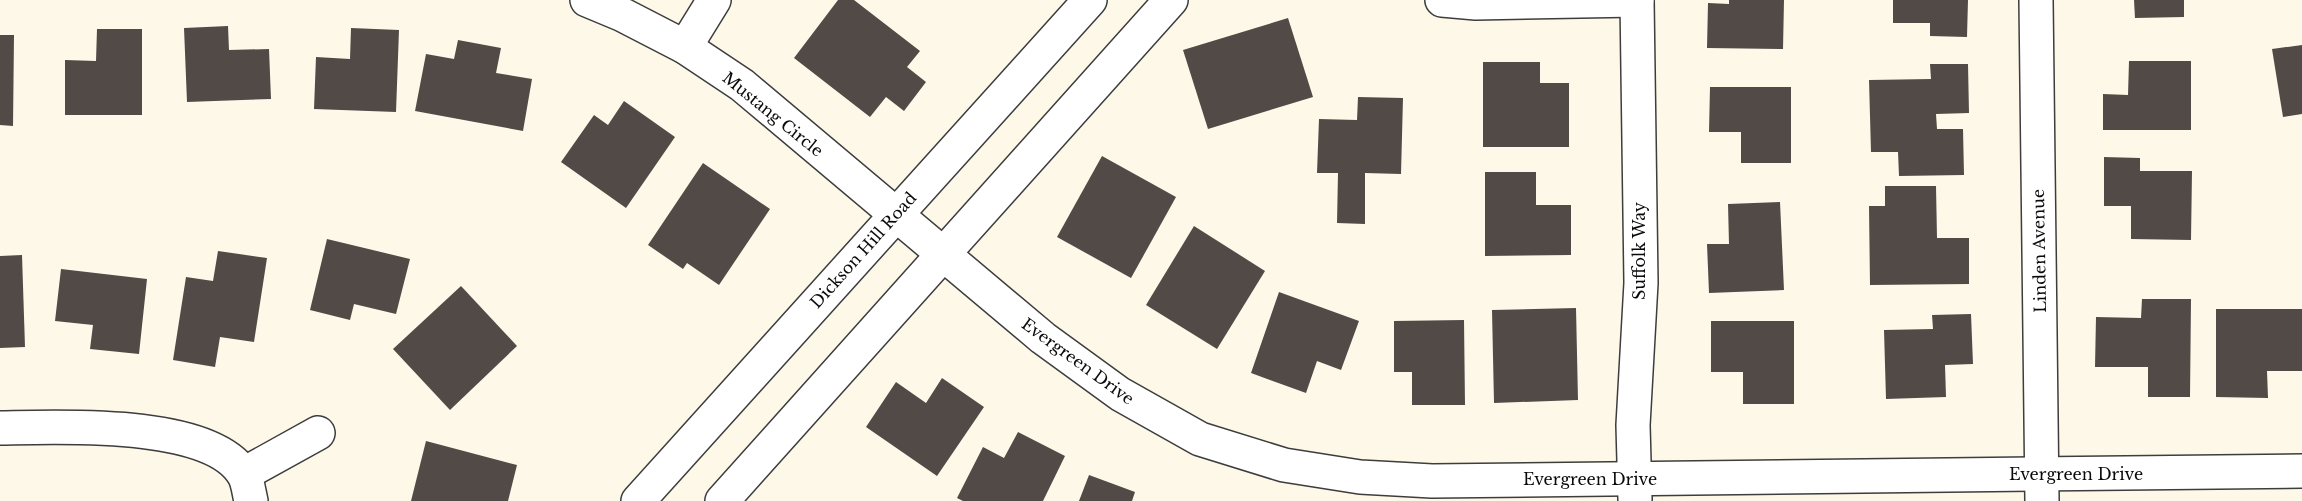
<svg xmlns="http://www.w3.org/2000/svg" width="2302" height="501" font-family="'Libre Baskerville',serif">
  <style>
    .building { fill: #524a47 }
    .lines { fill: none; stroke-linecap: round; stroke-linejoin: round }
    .minor-casing { stroke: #3d3d3d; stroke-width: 36 }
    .tertiary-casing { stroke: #3d3d3d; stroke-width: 36 }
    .minor { stroke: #fff; stroke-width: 33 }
    .tertiary { stroke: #fff; stroke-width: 33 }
    .labels { text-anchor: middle; stroke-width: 6; stroke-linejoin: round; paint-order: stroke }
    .street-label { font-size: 16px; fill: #0a0a0a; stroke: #fff }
  </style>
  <rect width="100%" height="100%" fill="#fef8e8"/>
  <!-- building -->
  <g class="building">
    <polygon points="838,0 854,0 920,51 907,67 926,82 904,111 886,97 870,117 794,58"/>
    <polygon points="1729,0 1784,0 1783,49 1707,48 1708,3 1729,4"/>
    <polygon points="1893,0 1968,0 1967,37 1930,36 1930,23 1893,23"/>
    <polygon points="2134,0 2184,0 2184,17 2135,18"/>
    <polygon points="1288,18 1313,97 1208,129 1183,50"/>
    <polygon points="228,26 229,50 269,49 271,99 187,102 184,28"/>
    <polygon points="351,28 399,30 396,112 314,109 316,57 350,59"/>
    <polygon points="97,29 142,29 142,115 65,115 65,60 96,61"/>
    <polygon points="0,35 14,35 13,126 0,125"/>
    <polygon points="458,40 501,48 496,73 532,79 523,131 415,111 426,54 454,59"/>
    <polygon points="2302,45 2302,114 2283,117 2272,49"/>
    <polygon points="2129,61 2191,61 2191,130 2103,130 2103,94 2128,95"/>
    <polygon points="1483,62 1540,62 1540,83 1569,83 1569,147 1483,147"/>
    <polygon points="1930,64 1968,64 1969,113 1936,114 1937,129 1963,129 1964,175 1899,176 1898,152 1871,152 1869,80 1931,79"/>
    <polygon points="1710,87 1791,87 1791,163 1741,163 1741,132 1709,132"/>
    <polygon points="1358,97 1403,98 1401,174 1365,173 1365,224 1337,223 1338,173 1317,173 1319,119 1357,120"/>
    <polygon points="624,101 675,137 626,208 561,162 594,115 608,125"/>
    <polygon points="1102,156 1176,197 1131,278 1057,237"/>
    <polygon points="2104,157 2140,158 2140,171 2192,171 2191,240 2131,239 2131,206 2104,206"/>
    <polygon points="703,163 770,209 719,285 687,263 683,269 648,245"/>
    <polygon points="1485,172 1536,172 1536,205 1571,205 1571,255 1485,256"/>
    <polygon points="1885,186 1936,186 1937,238 1969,238 1969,284 1870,285 1869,206 1885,206"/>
    <polygon points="1780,202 1784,290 1709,293 1707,244 1729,244 1728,204"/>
    <polygon points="1194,226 1265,271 1217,349 1146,305"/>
    <polygon points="327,239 410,259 396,314 354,304 350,320 310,310"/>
    <polygon points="218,251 267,258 254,342 220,337 215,367 173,360 186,277 213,281"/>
    <polygon points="22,255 25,347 0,348 0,256"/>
    <polygon points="61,269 147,279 139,354 90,349 93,325 55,321"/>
    <polygon points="461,286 517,346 450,410 393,349"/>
    <polygon points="1279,292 1359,321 1341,370 1317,361 1306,393 1251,373"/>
    <polygon points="2142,299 2191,299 2190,397 2148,397 2148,367 2095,367 2096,317 2141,318"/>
    <polygon points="1576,308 1578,400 1494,403 1492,310"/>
    <polygon points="2216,309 2302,309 2302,371 2267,371 2268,398 2216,397"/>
    <polygon points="1971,314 1973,364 1945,365 1946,397 1886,399 1884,330 1933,329 1932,315"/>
    <polygon points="1464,320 1465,405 1412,405 1412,372 1394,372 1394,321"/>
    <polygon points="1711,321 1794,321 1794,404 1743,404 1743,372 1711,372"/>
    <polygon points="942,378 984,407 937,476 866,427 896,382 926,403"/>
    <polygon points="1018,432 1065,456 1043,501 963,501 957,498 983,447 1004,458"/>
    <polygon points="426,441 517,465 508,501 411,501"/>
    <polygon points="1089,475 1135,492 1132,501 1079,501"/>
  </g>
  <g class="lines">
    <defs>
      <g id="minor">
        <polyline points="587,0 623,15 685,47 742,85 1043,338 1120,394 1200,439 1284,465 1360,477 1432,481 2302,471"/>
        <polyline points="1442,0 1476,3 1637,0"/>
        <polyline points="2036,0 2042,501"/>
        <polyline points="685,47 714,0"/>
        <path d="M0 428C57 427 212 419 244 475 248 482 249 493 251 501"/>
        <polyline points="244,474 318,433"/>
        <polyline points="1635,499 1633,425 1641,283 1637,0"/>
      </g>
      <g id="tertiary">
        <polyline points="638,501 1090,0"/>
        <polyline points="722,501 1171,0"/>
      </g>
    </defs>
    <!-- minor casing -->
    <use href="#minor" class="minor-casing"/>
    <!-- tertiary casing -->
    <use href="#tertiary" class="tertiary-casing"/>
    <!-- minor -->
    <use href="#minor" class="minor"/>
    <!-- tertiary -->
    <use href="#tertiary" class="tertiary"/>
  </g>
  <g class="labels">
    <!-- street labels -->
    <g class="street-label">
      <text transform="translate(773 114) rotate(39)" y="6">Mustang Circle</text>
      <text transform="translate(863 250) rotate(-48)" y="6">Dickson Hill Road</text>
      <text transform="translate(1639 251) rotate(-90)" y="6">Suffolk Way</text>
      <text transform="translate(2039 251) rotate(-91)" y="6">Linden Avenue</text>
      <text transform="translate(1078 361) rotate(36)" y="6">Evergreen Drive</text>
      <text x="2076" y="480">Evergreen Drive</text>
      <text x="1590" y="485">Evergreen Drive</text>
    </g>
  </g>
</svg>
